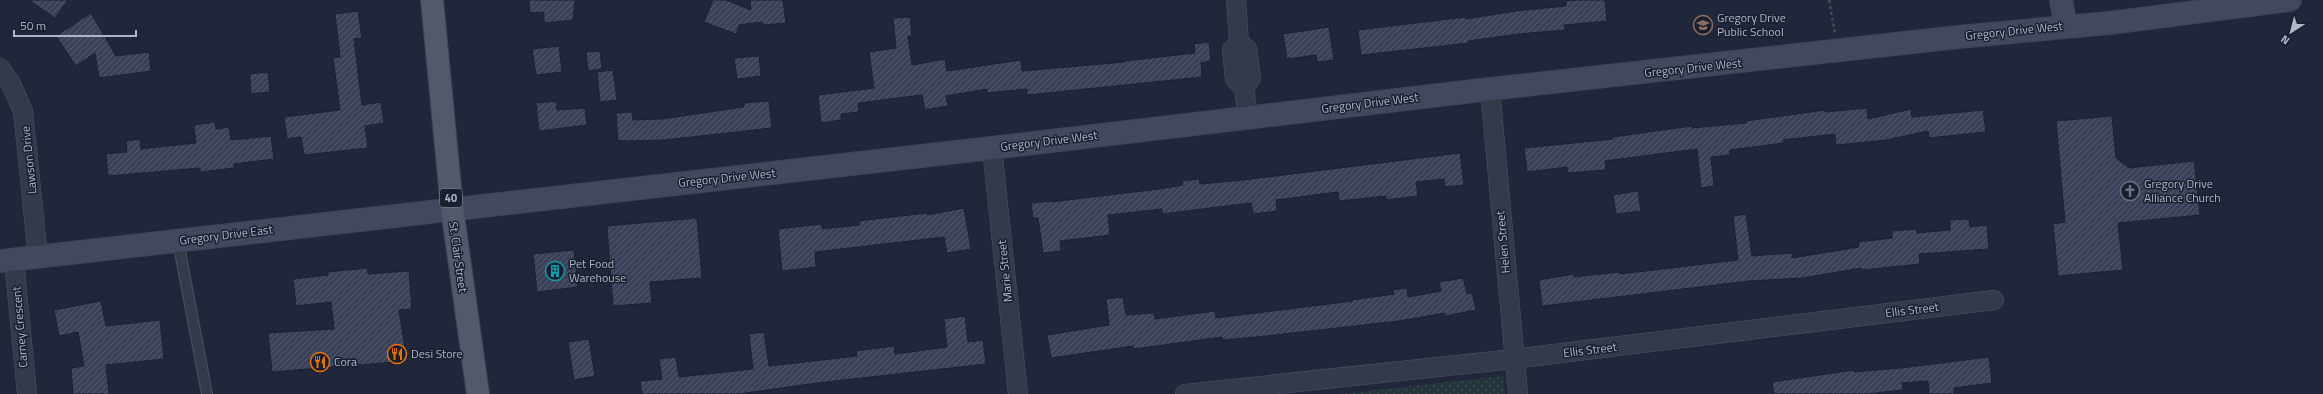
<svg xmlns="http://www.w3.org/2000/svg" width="2323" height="394" font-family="'Titillium Web',sans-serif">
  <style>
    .park { fill: url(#park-dots) }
    .building { fill: url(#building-hatch); stroke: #1c2132 }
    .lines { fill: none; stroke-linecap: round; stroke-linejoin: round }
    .lane-casing { stroke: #4d5263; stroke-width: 12 }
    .street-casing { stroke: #4d5263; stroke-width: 20 }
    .secondary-casing { stroke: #3e4354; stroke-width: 24 }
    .primary-casing { stroke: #3e4354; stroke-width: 24 }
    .path { stroke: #3e5056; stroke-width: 2.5; stroke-dasharray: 3 3; stroke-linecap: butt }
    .lane { stroke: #353a4b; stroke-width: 10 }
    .street { stroke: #353a4b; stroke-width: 19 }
    .secondary { stroke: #43485e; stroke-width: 22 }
    .primary { stroke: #53596b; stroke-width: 22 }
    .labels { text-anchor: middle; stroke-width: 3; stroke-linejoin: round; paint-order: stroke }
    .shield { fill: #1a1f30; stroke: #83889a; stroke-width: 1 }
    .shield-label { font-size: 11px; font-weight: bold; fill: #b0b5c7 }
    .poi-label { font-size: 12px; fill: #b0b5c7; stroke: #1a1f30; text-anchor: start }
    .street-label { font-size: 12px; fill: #b0b5c7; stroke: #1a1f30 }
  </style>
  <defs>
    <pattern id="park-dots" width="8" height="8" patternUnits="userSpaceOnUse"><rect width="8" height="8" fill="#23343c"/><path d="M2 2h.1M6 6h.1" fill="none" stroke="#404f57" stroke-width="1.8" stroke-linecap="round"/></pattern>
    <pattern id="building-hatch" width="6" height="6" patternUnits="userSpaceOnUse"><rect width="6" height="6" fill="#3b4159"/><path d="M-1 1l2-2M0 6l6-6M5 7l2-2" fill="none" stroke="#555a6f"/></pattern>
  </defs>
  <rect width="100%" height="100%" fill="#21273b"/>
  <!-- park -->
  <polygon class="park" points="1504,376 1505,394 1340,394"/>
  <!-- building -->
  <g class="building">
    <polygon points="29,0 68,0 55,18"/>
    <polygon points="529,0 575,0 573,20 544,23 544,12 530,13"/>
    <polygon points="713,0 726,0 751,10 750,0 783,0 786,23 763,25 762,22 739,25 736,34 704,22"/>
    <polygon points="1578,0 1605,0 1607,21 1564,25 1565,30 1519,34 1468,41 1469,43 1361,55 1358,30 1466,17 1466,19 1516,11 1566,6 1566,1"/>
    <polygon points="358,11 362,38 354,39 362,105 381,102 384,123 365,126 368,148 304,155 301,137 287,139 284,117 340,110 333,58 340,57 335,14"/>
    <polygon points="91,13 116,56 149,52 151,71 99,78 95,53 76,66 56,36"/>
    <polygon points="910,17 912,36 908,36 912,65 945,59 947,71 1021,60 1022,71 1125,62 1125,61 1195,53 1194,44 1209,42 1211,61 1201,63 1202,77 1027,95 1027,89 987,93 987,89 946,96 948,106 925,110 922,95 858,103 859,112 841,114 841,120 821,123 818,95 874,88 869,52 896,48 893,18"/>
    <polygon points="1329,27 1334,60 1317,62 1316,55 1287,59 1283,34"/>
    <polygon points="559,46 562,72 536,75 532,49"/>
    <polygon points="600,51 602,69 588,71 586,52"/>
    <polygon points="759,56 761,76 737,79 734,58"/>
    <polygon points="613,70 617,100 600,102 597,72"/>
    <polygon points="268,72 270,92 251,94 250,74"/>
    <polygon points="556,101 557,110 585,108 587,125 539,131 536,103"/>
    <polygon points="769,101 772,128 665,140 618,141 616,113 632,112 633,120 662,119 744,107 744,103"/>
    <polygon points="1867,108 1868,119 1911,109 1912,117 1983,110 1986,132 1929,138 1928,131 1886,140 1836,145 1835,134 1783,140 1784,143 1730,150 1730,155 1711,157 1714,186 1701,188 1697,149 1605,161 1606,170 1568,173 1567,167 1527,172 1524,148 1613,139 1613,137 1692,126 1692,128 1746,123 1746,121 1825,110 1825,112"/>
    <polygon points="2112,116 2116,158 2129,168 2194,161 2200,215 2118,223 2123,270 2058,276 2053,224 2065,222 2056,121"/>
    <polygon points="215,122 216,129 229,127 231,140 271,136 274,159 234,164 234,168 200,172 200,168 108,176 106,154 127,152 126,141 140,139 141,149 196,143 194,125"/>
    <polygon points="1460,153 1464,185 1445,187 1444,179 1416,182 1418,196 1386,200 1386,196 1339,201 1338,192 1276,200 1277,211 1253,214 1251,203 1162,214 1162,209 1108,215 1110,235 1060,241 1061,251 1043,253 1038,218 1033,218 1031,203 1051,201 1051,202 1159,189 1183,185 1182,181 1199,179 1200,184 1243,180"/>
    <polygon points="1638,191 1641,211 1616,214 1613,195"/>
    <polygon points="964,208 971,249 947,253 944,237 815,252 816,267 782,271 778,229 822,224 822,229 860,225 859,221 926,213 927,215"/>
    <polygon points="1746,214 1752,256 1792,253 1792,258 1859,247 1858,242 1892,238 1892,231 1916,229 1917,233 1950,230 1950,220 1969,219 1970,227 1987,225 1989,249 1919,254 1920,264 1862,270 1861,268 1802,278 1749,281 1542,306 1539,280 1574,274 1574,277 1620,272 1620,274 1738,260 1733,216"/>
    <polygon points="697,218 702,278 650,282 652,303 613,306 607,226"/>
    <polygon points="574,250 578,287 537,292 533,254"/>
    <polygon points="367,268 368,274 409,271 412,309 399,310 407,361 272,372 268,333 334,329 331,302 296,306 293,279 328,275 328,272"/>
    <polygon points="1463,278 1467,294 1472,293 1476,310 1445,316 1445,313 1399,321 1266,336 1223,340 1222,337 1134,349 1133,346 1051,358 1047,335 1109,325 1106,299 1123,297 1126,315 1154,313 1155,319 1215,311 1216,318 1353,301 1352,300 1394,294 1393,290 1407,288 1408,297 1441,291 1439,282"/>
    <polygon points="101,301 106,326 160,320 164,359 106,365 109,394 73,394 71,368 84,366 78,332 59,336 54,310"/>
    <polygon points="965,316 968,342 983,340 986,364 817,383 739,394 642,394 640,381 662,379 659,359 676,357 679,377 753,369 749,334 764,332 769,366 857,356 856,351 894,346 895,354 947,347 944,319"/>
    <polygon points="589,339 595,376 574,380 568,342"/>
    <polygon points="1989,357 1992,383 1954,388 1954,394 1929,394 1928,381 1902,383 1903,390 1867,394 1774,394 1772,382 1854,370 1854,372 1901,368"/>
  </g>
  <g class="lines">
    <defs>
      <polyline id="lane" points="178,241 207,394"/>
      <g id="street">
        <polyline points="1236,0 1239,43"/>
        <polyline points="1239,43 1232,50 1235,79 1244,88 1248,118"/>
        <polyline points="1239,43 1247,49 1251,78 1244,88"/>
        <polyline points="0,68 11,84 23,111 38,257"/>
        <polyline points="1490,89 1518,394"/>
        <polyline points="992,148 1018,394"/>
        <polyline points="14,260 27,394"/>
        <polyline points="1185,394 1513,359 1994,300"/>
      </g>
      <g id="secondary">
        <polyline points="2061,0 2066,26"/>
        <polyline points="0,261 992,148 1490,89 1958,37 2109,23 2290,0"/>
      </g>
      <polyline id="primary" points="432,0 452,208 478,394"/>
    </defs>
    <!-- lane casing -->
    <use href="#lane" class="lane-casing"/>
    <!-- street casing -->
    <use href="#street" class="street-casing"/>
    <!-- secondary casing -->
    <use href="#secondary" class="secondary-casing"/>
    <!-- primary casing -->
    <use href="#primary" class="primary-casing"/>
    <!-- path -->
    <polyline class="path" points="1829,0 1835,33"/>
    <!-- lane -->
    <use href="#lane" class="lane"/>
    <!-- street -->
    <use href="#street" class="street"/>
    <!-- secondary -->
    <use href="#secondary" class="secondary"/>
    <!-- primary -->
    <use href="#primary" class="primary"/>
  </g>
  <!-- icons -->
  <defs>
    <symbol id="school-ring" viewBox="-11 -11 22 22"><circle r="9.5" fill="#1a1f30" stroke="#8d6e63" stroke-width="1.5"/><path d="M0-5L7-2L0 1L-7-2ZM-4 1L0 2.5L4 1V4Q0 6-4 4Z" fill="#8d6e63"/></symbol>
    <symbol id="church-ring" viewBox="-11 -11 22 22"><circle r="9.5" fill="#1a1f30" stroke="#6b7280" stroke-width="1.5"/><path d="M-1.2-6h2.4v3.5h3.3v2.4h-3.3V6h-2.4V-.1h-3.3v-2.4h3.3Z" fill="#6b7280"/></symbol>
    <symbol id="building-ring" viewBox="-11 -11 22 22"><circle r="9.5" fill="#1a1f30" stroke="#0f9aa8" stroke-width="1.5"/><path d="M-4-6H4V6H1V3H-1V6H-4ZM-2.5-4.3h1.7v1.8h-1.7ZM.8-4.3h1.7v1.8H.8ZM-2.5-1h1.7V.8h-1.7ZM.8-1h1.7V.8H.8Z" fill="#0f9aa8"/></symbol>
    <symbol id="restaurant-ring" viewBox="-11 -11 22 22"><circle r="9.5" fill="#1a1f30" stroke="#e8710a" stroke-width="1.5"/><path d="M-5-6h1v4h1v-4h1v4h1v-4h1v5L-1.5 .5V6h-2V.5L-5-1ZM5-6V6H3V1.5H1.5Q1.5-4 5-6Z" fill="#e8710a"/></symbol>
  </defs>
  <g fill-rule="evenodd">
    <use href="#school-ring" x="1692" y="14" width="22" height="22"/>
    <use href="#church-ring" x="2119" y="180" width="22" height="22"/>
    <use href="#building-ring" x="544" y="260" width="22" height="22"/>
    <use href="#restaurant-ring" x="386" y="343" width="22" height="22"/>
    <use href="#restaurant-ring" x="309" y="351" width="22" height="22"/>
  </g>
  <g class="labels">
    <!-- shield labels -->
    <rect class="shield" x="440" y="189" width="22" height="18" rx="3"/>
    <g class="shield-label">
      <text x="451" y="202">40</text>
    </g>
    <!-- poi labels -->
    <g class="poi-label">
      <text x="1717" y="22">Gregory Drive<tspan x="1717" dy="14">Public School</tspan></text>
      <text x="2144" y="188">Gregory Drive<tspan x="2144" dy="14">Alliance Church</tspan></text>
      <text x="569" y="268">Pet Food<tspan x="569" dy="14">Warehouse</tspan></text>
      <text x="411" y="358">Desi Store</text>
      <text x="334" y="366">Cora</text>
    </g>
    <!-- street labels -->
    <g class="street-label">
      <text transform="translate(2014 31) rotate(-6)" y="4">Gregory Drive West</text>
      <text transform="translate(1693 68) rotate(-6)" y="4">Gregory Drive West</text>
      <text transform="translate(1370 103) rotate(-7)" y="4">Gregory Drive West</text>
      <text transform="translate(1049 141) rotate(-7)" y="4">Gregory Drive West</text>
      <text transform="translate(29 160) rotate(-96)" y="4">Lawson Drive</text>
      <text transform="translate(727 178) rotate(-6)" y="4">Gregory Drive West</text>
      <text transform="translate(226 235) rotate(-7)" y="4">Gregory Drive East</text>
      <text transform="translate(1503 242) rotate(-95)" y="4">Helen Street</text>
      <text transform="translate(458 257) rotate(82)" y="4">St. Clair Street</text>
      <text transform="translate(1005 271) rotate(-96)" y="4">Marie Street</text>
      <text transform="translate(1912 310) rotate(-7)" y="4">Ellis Street</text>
      <text transform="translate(20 327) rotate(-95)" y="4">Carney Crescent</text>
      <text transform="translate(1590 350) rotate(-7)" y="4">Ellis Street</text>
    </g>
  </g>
  <!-- north arrow -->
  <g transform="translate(2291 32) rotate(216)" stroke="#1a1f30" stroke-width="3" paint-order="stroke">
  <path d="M0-3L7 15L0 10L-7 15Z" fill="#b0b5c7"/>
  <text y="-6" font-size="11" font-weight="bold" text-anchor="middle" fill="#b0b5c7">N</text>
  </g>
  <!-- scale -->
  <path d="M14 30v6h122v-6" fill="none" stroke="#b0b5c7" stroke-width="2"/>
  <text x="20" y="30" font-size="12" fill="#b0b5c7" stroke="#1a1f30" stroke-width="3" paint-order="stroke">50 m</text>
</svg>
